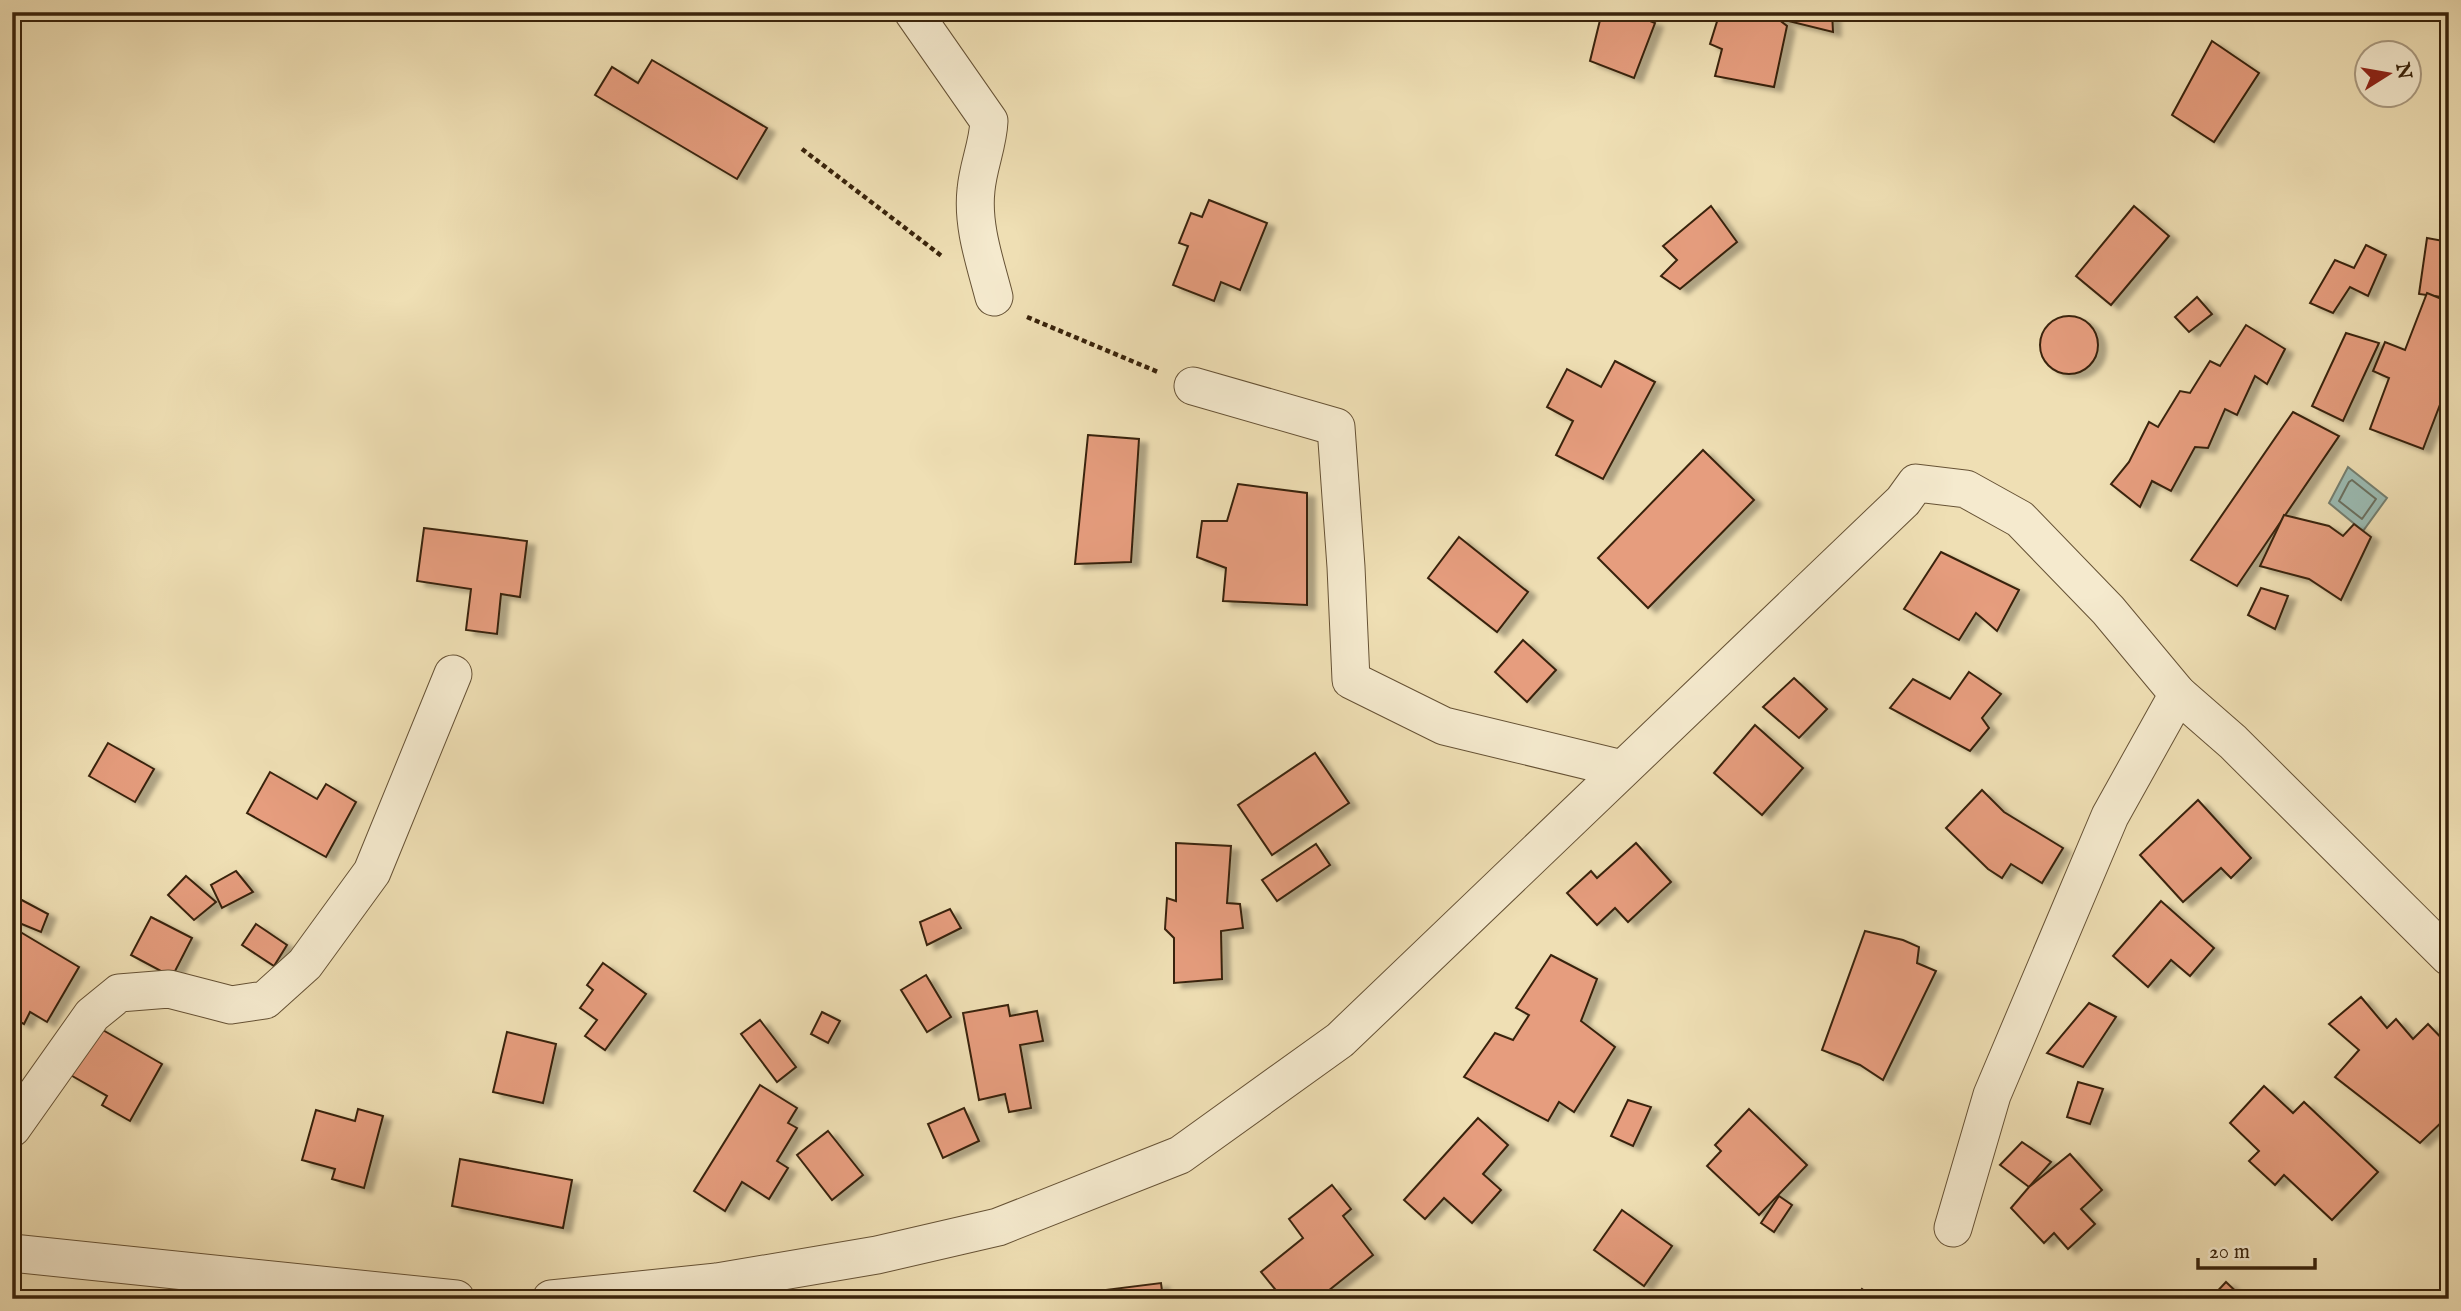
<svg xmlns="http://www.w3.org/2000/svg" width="2461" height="1311" font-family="'IM FELL English',serif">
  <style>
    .water { fill: #9bbcb4; stroke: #747f70; stroke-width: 2 }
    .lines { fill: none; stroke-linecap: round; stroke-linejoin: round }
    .shore { stroke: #6a7060; stroke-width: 2 }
    .building { fill: #e69d7e; stroke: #39230b; stroke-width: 2; filter: url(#shadow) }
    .minor-casing { stroke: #665235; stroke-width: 39 }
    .path { stroke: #39230b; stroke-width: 4.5; stroke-dasharray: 5 3.5; stroke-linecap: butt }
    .minor { stroke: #f5eace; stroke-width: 37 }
  </style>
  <defs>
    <filter id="shadow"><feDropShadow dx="8" dy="4.5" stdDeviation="2" flood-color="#0004"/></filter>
  </defs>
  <rect width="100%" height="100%" fill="#efdfb4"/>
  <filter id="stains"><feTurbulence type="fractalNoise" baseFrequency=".00286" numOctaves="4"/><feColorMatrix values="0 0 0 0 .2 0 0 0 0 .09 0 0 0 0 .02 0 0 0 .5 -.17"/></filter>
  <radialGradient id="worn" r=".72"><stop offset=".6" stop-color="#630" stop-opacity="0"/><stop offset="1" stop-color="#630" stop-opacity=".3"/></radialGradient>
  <!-- water -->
  <polygon class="water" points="2348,467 2387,498 2363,531 2329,503"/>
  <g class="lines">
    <!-- shore -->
    <polygon class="shore" points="2352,480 2376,499 2362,519 2339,501 2349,482"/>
  </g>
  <!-- building -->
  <g class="building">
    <polygon points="1602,12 1628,12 1655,23 1634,78 1590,61"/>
    <polygon points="1720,12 1769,12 1787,26 1774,87 1715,76 1722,49 1710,44"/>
    <polygon points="1764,12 1832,12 1833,32 1764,15"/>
    <polygon points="2212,41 2259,73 2214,142 2172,115"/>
    <polygon points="652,60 767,128 737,179 595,95 612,67 638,83"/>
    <polygon points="1209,200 1267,223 1240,290 1221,282 1214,301 1173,285 1188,246 1179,243 1191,213 1202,217"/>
    <polygon points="1711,206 1737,242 1680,289 1661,276 1677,260 1663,246"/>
    <polygon points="2134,206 2169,236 2111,305 2076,276"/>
    <polygon points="2427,238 2449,242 2449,298 2419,294"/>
    <polygon points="2366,245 2386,255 2368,296 2350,287 2333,313 2310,303 2335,260 2354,268"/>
    <polygon points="2427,293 2449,302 2449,381 2423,449 2370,429 2389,378 2373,371 2385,342 2405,350"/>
    <polygon points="2197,297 2212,314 2189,332 2175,317"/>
    <circle cx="2069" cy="345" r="29"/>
    <polygon points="2246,325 2285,349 2267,384 2255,376 2237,415 2225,409 2208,448 2195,447 2171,491 2152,481 2140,507 2111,484 2129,462 2149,422 2158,427 2180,391 2190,393 2210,361 2220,366"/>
    <polygon points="2346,333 2379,343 2343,421 2312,406"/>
    <polygon points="1615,361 1655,382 1603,479 1556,455 1573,421 1547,407 1567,369 1601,387"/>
    <polygon points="2293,412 2339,436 2237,586 2191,560"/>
    <polygon points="1088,435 1139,439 1131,562 1075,564"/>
    <polygon points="1703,450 1754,500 1648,608 1598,558"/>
    <polygon points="1238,484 1307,493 1307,605 1223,601 1226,568 1197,557 1202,521 1227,521"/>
    <polygon points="2284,515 2329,526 2343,536 2354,524 2371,537 2341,600 2309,579 2260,566"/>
    <polygon points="424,528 527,541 520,597 501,594 497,634 466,630 471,589 417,581"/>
    <polygon points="1459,537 1528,592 1497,632 1428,578"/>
    <polygon points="1941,552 2019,590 1997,631 1976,613 1959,640 1904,609"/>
    <polygon points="2261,588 2288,596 2275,629 2248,615"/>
    <polygon points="1523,640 1556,670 1527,702 1495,672"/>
    <polygon points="1969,672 2001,694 1982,718 1989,728 1970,751 1890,708 1913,679 1950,699"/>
    <polygon points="1794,678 1827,709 1799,738 1763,707"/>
    <polygon points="1755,725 1803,768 1762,815 1714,773"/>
    <polygon points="108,743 154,769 135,802 89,776"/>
    <polygon points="1315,753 1349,803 1272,855 1238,805"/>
    <polygon points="270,772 317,799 326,784 356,802 326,857 247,813"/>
    <polygon points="1982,790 2004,812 2063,848 2042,883 2011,864 2002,878 1988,869 1946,828"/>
    <polygon points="2198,800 2251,858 2231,878 2221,868 2183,902 2140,855"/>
    <polygon points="1176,843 1231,846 1227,903 1240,904 1243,928 1221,931 1222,979 1174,983 1174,938 1165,929 1167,898 1176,901"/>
    <polygon points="1636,843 1671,882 1628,922 1615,908 1597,925 1567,893 1591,871 1597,878"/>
    <polygon points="1316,844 1330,865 1277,901 1262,880"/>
    <polygon points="236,871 253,892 222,908 211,885"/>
    <polygon points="186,876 216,902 194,920 168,895"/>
    <polygon points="18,898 48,914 41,932 12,920 12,910"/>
    <polygon points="2161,901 2214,948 2190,976 2171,960 2148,987 2113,956"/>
    <polygon points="950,909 961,928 927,945 920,922"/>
    <polygon points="151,917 192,938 172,977 131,955"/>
    <polygon points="256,924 287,945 274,966 242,945"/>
    <polygon points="12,927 79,967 47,1022 30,1012 24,1024 12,1017"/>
    <polygon points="1865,931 1903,940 1919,947 1917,963 1936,971 1883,1080 1860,1065 1822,1050"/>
    <polygon points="1551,955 1597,979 1581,1021 1615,1047 1574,1112 1559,1102 1548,1121 1464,1077 1495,1033 1513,1040 1529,1015 1516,1008"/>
    <polygon points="603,963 646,994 605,1050 585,1036 597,1020 580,1008 593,990 587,985"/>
    <polygon points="926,975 951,1017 927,1032 901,990"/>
    <polygon points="2361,997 2387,1028 2396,1019 2413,1039 2428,1024 2449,1046 2449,1095 2444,1100 2449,1106 2449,1115 2420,1143 2335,1077 2359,1050 2329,1024"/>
    <polygon points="2089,1003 2116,1017 2083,1067 2047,1053"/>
    <polygon points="1008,1005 1010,1016 1037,1011 1043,1041 1020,1045 1031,1108 1009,1112 1005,1094 979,1100 963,1013"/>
    <polygon points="822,1012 840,1021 828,1043 811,1034"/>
    <polygon points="760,1020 796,1067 777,1082 741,1034"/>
    <polygon points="94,1025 162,1064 130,1121 102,1105 107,1096 67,1073"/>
    <polygon points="507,1032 556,1044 543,1103 493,1092"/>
    <polygon points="2078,1082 2103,1089 2090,1124 2067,1117"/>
    <polygon points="760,1085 797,1108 788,1123 797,1128 777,1161 788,1168 769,1199 742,1182 725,1211 694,1191"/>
    <polygon points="2264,1086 2293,1113 2304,1102 2378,1172 2332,1220 2284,1175 2275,1185 2249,1161 2259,1151 2230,1123"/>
    <polygon points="1628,1100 1651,1107 1633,1146 1611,1136"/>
    <polygon points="964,1108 979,1141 943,1158 928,1124"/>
    <polygon points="358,1109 383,1116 364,1188 332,1179 335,1169 302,1160 316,1110 355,1121"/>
    <polygon points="1749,1109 1807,1165 1759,1215 1707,1166 1721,1151 1715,1145"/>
    <polygon points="1478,1118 1508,1145 1483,1174 1501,1190 1472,1223 1444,1198 1425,1219 1404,1200"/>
    <polygon points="828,1131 863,1175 832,1200 797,1155"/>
    <polygon points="2022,1142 2051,1162 2029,1187 2000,1165"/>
    <polygon points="2070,1154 2102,1190 2081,1209 2095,1224 2068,1249 2054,1233 2044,1243 2011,1208 2029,1187"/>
    <polygon points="460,1159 572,1180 563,1228 452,1206"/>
    <polygon points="1332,1185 1351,1209 1343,1216 1373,1255 1318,1299 1283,1299 1261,1272 1303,1238 1289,1219"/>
    <polygon points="1779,1196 1792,1205 1774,1232 1761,1223"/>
    <polygon points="1622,1210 1672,1246 1644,1286 1594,1250"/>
    <polygon points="2226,1282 2244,1299 2210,1299"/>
    <polygon points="1161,1283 1163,1299 1058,1299 1057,1296"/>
    <polygon points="1862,1289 1876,1299 1855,1299"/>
    <polygon points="1665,1291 1694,1299 1663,1299"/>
  </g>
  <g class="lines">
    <defs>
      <g id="minor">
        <path d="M913 12 989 121C988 145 978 166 976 190 972 226 985 262 994 297"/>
        <polyline points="1193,386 1336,427 1346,567 1351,680 1444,726 1622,769"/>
        <polyline points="12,1128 92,1015 119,993 169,989 231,1005 265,1000 305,964 372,872 453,674"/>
        <polyline points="1953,1228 1992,1095 2110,816 2178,694"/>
        <polyline points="12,1253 456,1299"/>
        <polyline points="551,1299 717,1282 877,1255 998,1227 1180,1155 1340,1040 1903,501 1916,483 1966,489 2020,519 2108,610 2178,694 2233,742 2449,957"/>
      </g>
    </defs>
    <!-- minor casing -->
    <use href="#minor" class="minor-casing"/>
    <!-- path -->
    <g class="path">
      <polyline points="802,149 943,257"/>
      <polyline points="1027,317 1158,372"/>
    </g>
    <!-- minor -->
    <use href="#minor" class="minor"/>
  </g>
  <!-- margin -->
  <rect width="2461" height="1311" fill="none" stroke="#efdfb4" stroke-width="42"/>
  <rect x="14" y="14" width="2433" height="1283" fill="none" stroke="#39230b" stroke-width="3.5"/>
  <rect x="21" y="21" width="2419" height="1269" fill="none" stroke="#39230b" stroke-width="2"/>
  <!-- north arrow -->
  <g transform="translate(2388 74) rotate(79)"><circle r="33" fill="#f5eace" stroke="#aa9a80" stroke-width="2"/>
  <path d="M0-5L12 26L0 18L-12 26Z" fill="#8f2418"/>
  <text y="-10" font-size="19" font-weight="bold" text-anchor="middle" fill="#39230b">N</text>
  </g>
  <!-- scale -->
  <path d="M2198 1258v10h117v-10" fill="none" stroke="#39230b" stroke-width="3.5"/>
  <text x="2209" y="1258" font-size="21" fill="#39230b" stroke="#f5eace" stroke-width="5" paint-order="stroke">20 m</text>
  <rect width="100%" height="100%" filter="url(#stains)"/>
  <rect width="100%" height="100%" fill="url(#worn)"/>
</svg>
